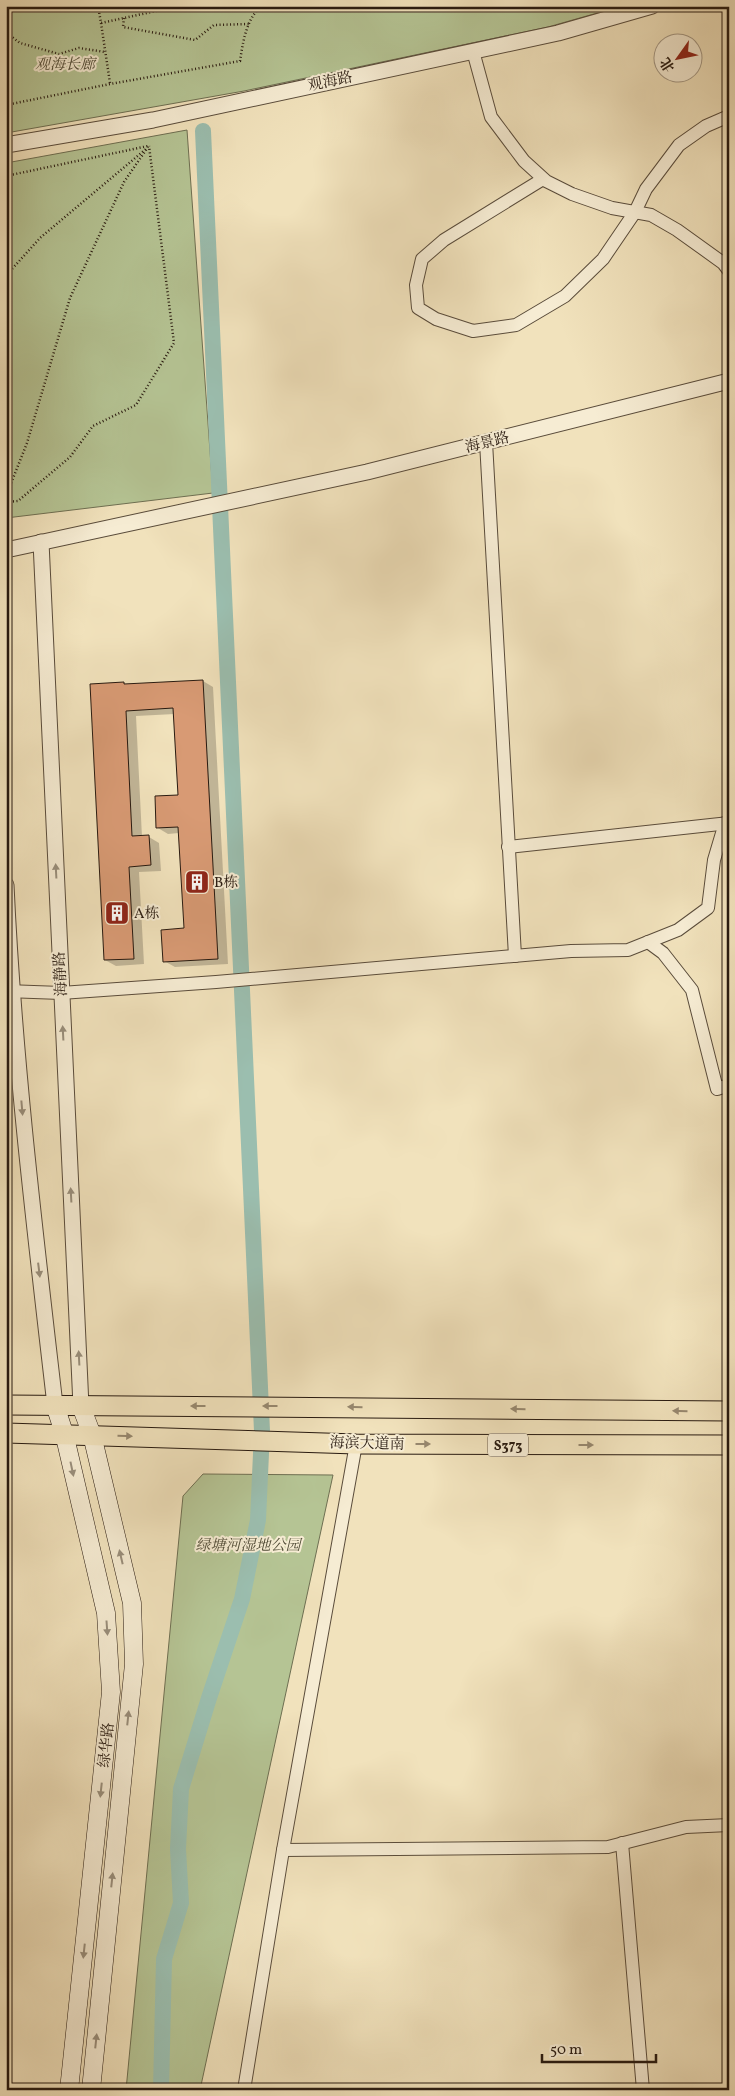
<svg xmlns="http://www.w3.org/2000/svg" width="735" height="2096" font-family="Vollkorn,'Noto Serif SC',serif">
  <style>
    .green { fill: #b5c494; stroke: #6e6f52 }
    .shadow { fill: #0003 }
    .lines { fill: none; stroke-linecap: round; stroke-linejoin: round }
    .canal { stroke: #9bbeaf; stroke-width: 16 }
    .building { fill: #d89a74; stroke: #281a10 }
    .minor-casing { stroke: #5a4c3b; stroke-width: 14 }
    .tertiary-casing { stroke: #5a4c3b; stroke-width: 17 }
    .secondary-casing { stroke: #281a10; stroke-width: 19 }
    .primary-casing { stroke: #281a10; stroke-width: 21 }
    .path { stroke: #281a10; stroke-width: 2.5; stroke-dasharray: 1 2.5; stroke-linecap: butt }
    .minor { stroke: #f6ecd3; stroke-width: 12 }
    .tertiary { stroke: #f6ecd3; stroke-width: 15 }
    .secondary { stroke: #f6ecd3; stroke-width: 18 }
    .primary { stroke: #f1e2bc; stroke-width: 19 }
    .oneway { fill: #998e7b }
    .oneway2 { fill: #97886f }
    .labels { text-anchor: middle; stroke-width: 4; stroke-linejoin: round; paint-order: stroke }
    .shield { fill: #f6ecd3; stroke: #66594a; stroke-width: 1 }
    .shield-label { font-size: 14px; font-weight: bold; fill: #281a10 }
    .park-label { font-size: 15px; font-style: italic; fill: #524d38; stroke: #f6ecd3 }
    .street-label { font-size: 15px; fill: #281a10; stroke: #f6ecd3 }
    .poi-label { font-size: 15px; fill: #281a10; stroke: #f6ecd3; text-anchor: start }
  </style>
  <rect width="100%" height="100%" fill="#f1e2bc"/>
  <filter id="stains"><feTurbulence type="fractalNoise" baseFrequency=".004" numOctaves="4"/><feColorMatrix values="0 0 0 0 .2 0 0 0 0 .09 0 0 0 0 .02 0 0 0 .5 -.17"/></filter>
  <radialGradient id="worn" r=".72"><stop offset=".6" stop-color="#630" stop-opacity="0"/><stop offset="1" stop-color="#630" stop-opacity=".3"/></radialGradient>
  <!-- green -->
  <g class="green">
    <polygon points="6,6 622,6 548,27 244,91 6,133"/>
    <polygon points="187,130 213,493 6,518 6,163"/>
    <polygon points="203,1474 333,1475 200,2090 126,2090 183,1496"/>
  </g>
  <!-- shadow -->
  <polygon class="shadow" points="203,681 213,687 228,964 175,967 164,961 185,929 179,833 168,834 158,828 179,796 175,714 136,716 142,837 149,837 159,843 161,871 139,872 144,964 116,966 105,960 124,683 127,685"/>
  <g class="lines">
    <!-- canal -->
    <polyline class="canal" points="161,2090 164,1959 181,1903 178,1849 181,1789 209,1698 242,1599 258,1520 262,1431 203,131"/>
  </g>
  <!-- building -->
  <polygon class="building" points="203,680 218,959 163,962 161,930 184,928 178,827 156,828 155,796 178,795 173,708 126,711 132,836 149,835 151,865 129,867 134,959 104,960 90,684 124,682 124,684"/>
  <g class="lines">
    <defs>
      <g id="minor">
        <polyline points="473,51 491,117 524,161 546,181 572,194 612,208 651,215 677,230 723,263 729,271"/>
        <polyline points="543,179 444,240 422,259 416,285 418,308 436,319 473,331 516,325 565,296 603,259 635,212 646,189 679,145 706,126 729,116"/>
        <polyline points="486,442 515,956"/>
        <polyline points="508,847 729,823"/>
        <polyline points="648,942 663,953 692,990 717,1089 729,1085"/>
        <polyline points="6,991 61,993 216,982 571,951 628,950 678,930 708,908 714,860 725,823"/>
        <polyline points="622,1843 643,2090"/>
        <polyline points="283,1850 608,1847 686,1827 729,1825"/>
        <polyline points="244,2090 283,1850 356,1444"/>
      </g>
      <g id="tertiary">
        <polyline points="6,145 153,120 558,33 652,6"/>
        <polyline points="41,542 81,1406"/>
        <polyline points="6,550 367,472 729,381"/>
        <path d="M6 885C14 1059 35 1232 55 1405"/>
      </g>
      <g id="secondary">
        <polyline points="55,1405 64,1433 106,1613 111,1692 69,2090"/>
        <polyline points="81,1406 92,1435 132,1603 134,1664 91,2090"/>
      </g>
      <g id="primary">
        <polyline points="6,1405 729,1411"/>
        <polyline points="6,1433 356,1444 729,1445"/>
      </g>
    </defs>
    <!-- minor casing -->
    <use href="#minor" class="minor-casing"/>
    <!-- tertiary casing -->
    <use href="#tertiary" class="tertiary-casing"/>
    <!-- secondary casing -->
    <use href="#secondary" class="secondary-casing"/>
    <!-- primary casing -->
    <use href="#primary" class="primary-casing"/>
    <!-- path -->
    <g class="path">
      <polyline points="98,6 101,23 179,6"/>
      <polyline points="124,18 123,27 195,40 214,25 249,24"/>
      <polyline points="101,23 110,83"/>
      <polyline points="6,36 12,37 20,43 59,54 79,48 105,52"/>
      <path d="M6 105 110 84 240 61C243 42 246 20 261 6"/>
      <polyline points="6,176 148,146"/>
      <polyline points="6,272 12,269 40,238 146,149"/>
      <polyline points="6,496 27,443 70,298 124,182 148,147"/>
      <polyline points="6,502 18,501 70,457 93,426 136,405 174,343 149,146"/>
    </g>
    <!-- minor -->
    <use href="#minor" class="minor"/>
    <!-- tertiary -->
    <use href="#tertiary" class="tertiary"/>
    <!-- secondary -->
    <use href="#secondary" class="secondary"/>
    <!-- primary -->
    <use href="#primary" class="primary"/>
  </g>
  <!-- one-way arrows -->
  <defs><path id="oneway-solid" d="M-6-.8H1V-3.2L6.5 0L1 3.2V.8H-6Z" transform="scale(1.25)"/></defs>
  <g class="oneway">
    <use href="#oneway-solid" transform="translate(56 871) rotate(-93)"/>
    <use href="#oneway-solid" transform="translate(63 1033) rotate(-93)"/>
    <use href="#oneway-solid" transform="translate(22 1108) rotate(85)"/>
    <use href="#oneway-solid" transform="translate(71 1195) rotate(-93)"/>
    <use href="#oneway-solid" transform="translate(39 1270) rotate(83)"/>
    <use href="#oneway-solid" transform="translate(79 1358) rotate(-93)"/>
    <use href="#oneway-solid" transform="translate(72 1469) rotate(78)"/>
    <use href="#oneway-solid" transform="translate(121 1557) rotate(-103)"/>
    <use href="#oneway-solid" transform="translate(107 1628) rotate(86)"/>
    <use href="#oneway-solid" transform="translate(128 1718) rotate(-84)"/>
    <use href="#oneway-solid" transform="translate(101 1790) rotate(96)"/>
    <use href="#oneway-solid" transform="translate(112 1880) rotate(-84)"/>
    <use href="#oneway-solid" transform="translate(84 1951) rotate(96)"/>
    <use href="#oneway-solid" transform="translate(96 2041) rotate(-84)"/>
  </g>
  <g class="oneway2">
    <use href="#oneway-solid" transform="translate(198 1406) rotate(180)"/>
    <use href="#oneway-solid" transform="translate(270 1406) rotate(180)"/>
    <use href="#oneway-solid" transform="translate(355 1407) rotate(-179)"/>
    <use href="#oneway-solid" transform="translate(518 1409) rotate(-179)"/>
    <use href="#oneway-solid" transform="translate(680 1411) rotate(-179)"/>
    <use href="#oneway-solid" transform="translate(125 1436) rotate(2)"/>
    <use href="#oneway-solid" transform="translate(423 1444)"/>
    <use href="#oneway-solid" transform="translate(586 1445)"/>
  </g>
  <!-- icons -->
  <defs>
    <symbol id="building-square" viewBox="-11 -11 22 22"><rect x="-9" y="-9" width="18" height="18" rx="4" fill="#8f2418" stroke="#f6ecd3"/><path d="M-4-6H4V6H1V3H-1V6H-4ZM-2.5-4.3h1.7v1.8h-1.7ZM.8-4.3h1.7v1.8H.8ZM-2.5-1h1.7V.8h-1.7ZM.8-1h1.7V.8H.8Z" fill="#fff"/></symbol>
  </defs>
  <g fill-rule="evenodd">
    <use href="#building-square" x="183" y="868" width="28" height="28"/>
    <use href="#building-square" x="103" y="899" width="28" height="28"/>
  </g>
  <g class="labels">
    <!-- shield labels -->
    <rect class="shield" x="488" y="1433.5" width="40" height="23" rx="4"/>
    <g class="shield-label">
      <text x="508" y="1450">S373</text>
    </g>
    <!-- park labels -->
    <g class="park-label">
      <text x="65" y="69">观海长廊</text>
      <text x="248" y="1550">绿塘河湿地公园</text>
    </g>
    <!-- street labels -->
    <g class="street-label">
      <text transform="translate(330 81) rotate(-12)" y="5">观海路</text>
      <text transform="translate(487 442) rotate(-14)" y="5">海景路</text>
      <text transform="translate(60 974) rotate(-93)" y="5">海静路</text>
      <text transform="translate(367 1443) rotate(1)" y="5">海滨大道南</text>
      <text transform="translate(106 1745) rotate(-84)" y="5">绿华路</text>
    </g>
    <!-- poi labels -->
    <g class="poi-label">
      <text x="214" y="887">B栋</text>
      <text x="134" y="918">A栋</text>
    </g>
  </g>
  <!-- margin -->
  <rect width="735" height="2096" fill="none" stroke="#f1e2bc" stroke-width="25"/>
  <rect x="8" y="8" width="720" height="2081" fill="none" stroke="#281a10" stroke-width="2.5"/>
  <rect x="12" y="12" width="710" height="2071" fill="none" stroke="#281a10"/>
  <!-- north arrow -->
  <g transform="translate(678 58) rotate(237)"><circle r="24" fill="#f6ecd3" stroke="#a49885"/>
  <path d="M0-4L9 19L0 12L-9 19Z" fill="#8f2418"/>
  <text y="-8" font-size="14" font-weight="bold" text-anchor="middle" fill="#281a10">北</text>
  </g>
  <!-- scale -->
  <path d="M542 2054v8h114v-8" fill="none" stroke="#281a10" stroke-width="2.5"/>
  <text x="550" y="2054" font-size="15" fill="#281a10" stroke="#f6ecd3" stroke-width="4" paint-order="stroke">50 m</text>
  <rect width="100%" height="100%" filter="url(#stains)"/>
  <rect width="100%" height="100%" fill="url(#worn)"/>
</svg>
